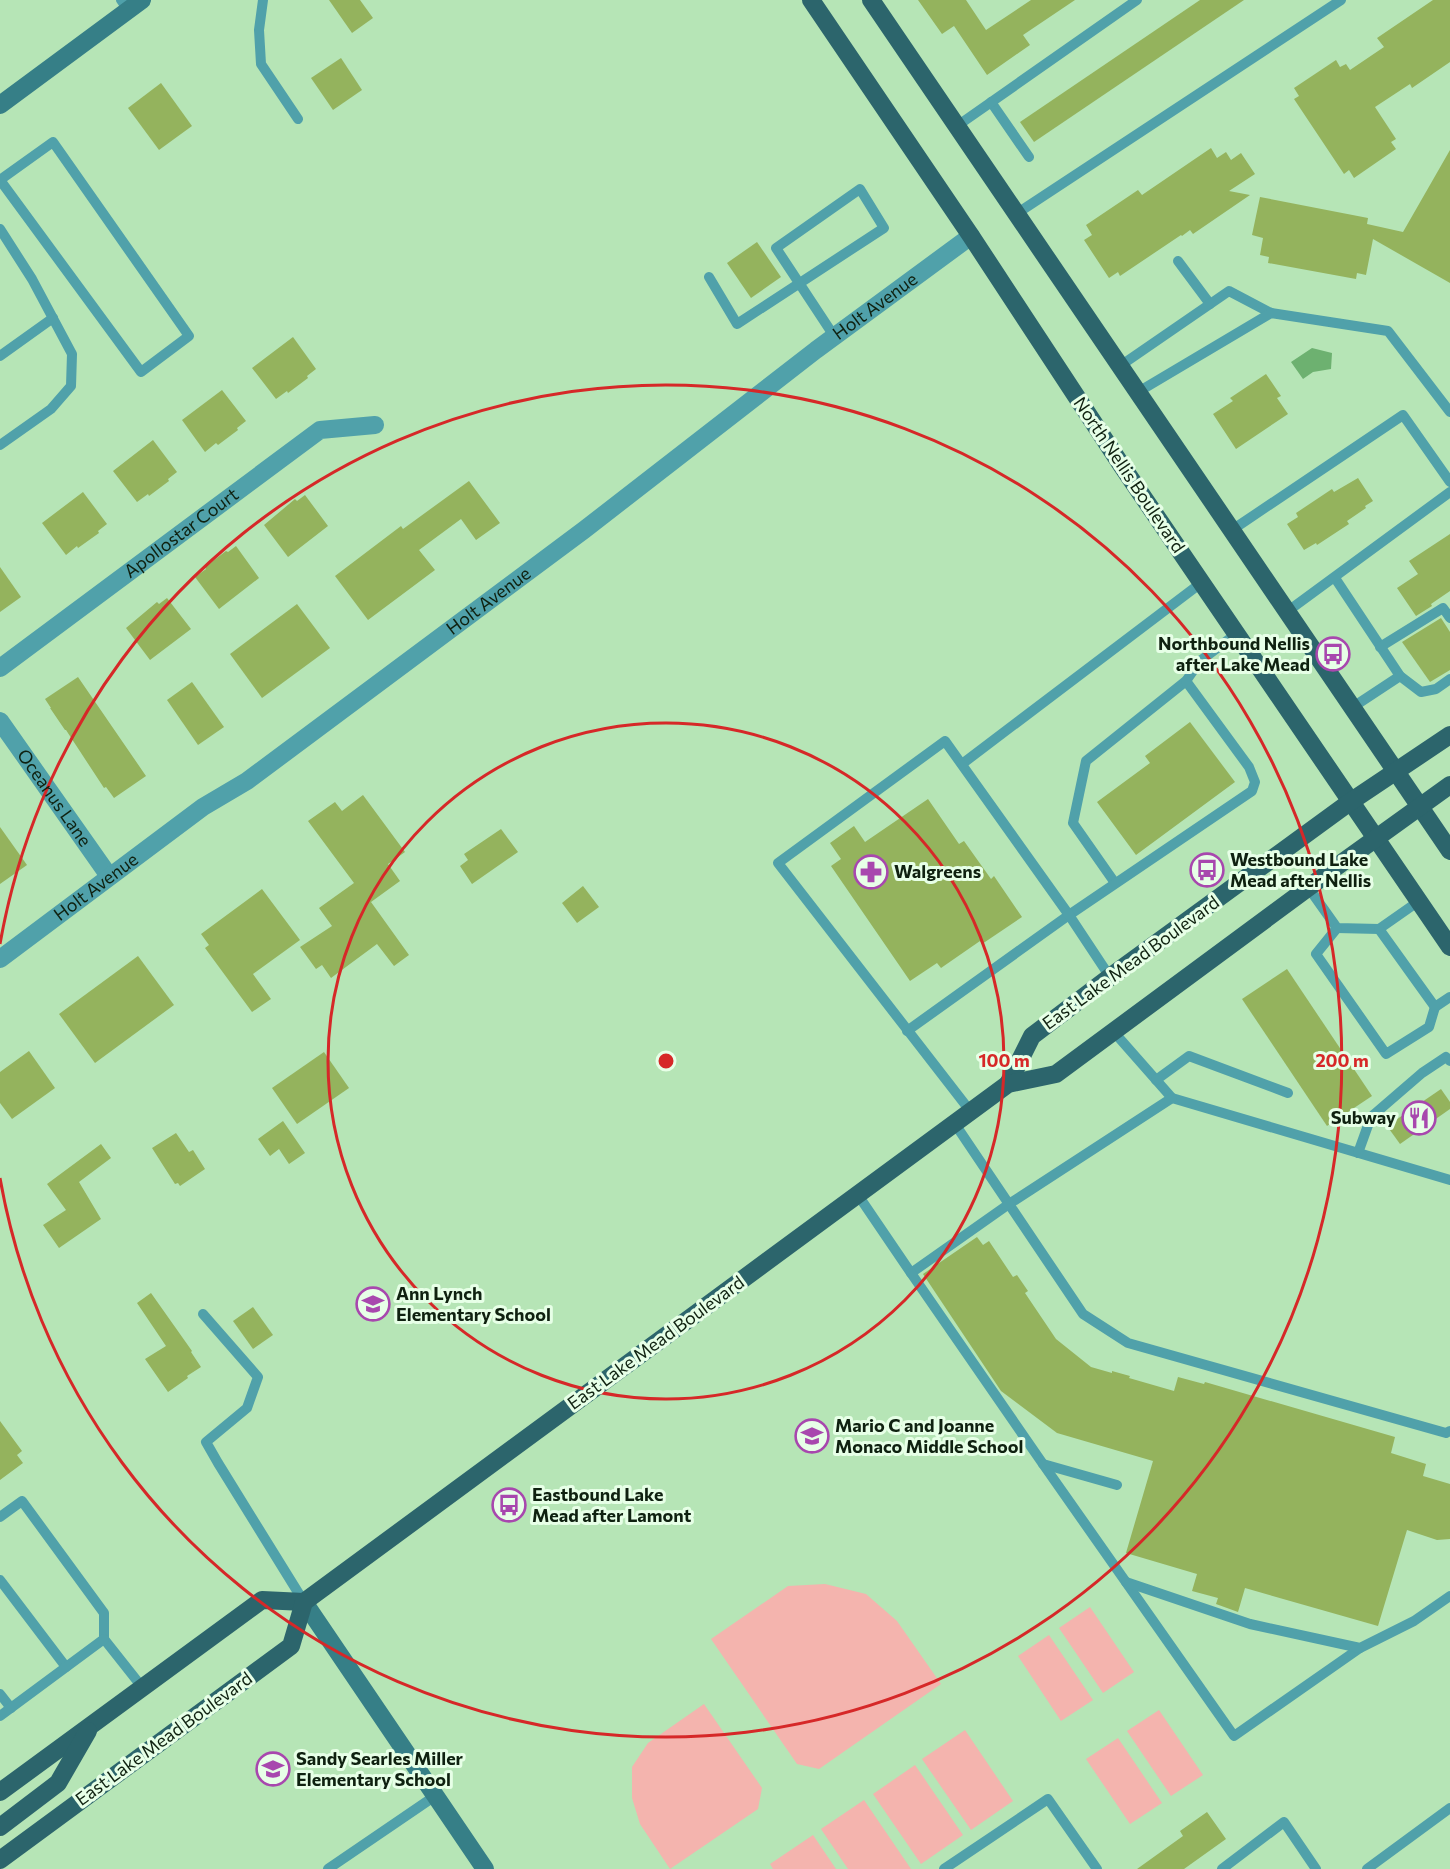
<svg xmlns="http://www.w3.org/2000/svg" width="1450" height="1869" font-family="Commissioner,sans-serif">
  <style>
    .green { fill: #f4b4ae }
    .water { fill: #6db170 }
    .building { fill: #94b35d }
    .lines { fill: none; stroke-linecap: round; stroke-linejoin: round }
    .lane { stroke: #50a1aa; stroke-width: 10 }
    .street { stroke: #50a1aa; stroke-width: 18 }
    .secondary { stroke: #367f87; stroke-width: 18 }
    .primary { stroke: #2c656c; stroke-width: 18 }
    .ring { fill: none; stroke: #d62828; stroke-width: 3 }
    .labels { text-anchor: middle; stroke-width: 6; stroke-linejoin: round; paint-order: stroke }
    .street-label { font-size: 18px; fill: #0f2110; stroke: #e7ffe7 }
    .poi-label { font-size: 18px; font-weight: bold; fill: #0f2110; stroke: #e7ffe7; text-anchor: start }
    .centre { fill: #d62828; stroke: #e7ffe7; stroke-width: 3 }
    .ring-label { font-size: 18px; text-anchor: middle; font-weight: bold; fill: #d62828; stroke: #e7ffe7; stroke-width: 6; stroke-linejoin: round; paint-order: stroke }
  </style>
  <rect width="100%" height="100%" fill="#b6e5b6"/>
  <!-- green -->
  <g class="green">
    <polygon points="825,1584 866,1594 897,1621 941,1684 819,1769 797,1764 711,1639 788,1586"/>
    <polygon points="1090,1607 1134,1672 1103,1693 1059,1628"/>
    <polygon points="1049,1635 1093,1700 1061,1721 1018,1656"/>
    <polygon points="704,1704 762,1788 758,1809 670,1869 640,1824 632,1798 632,1767 648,1743"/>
    <polygon points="1159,1710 1203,1775 1171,1796 1127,1731"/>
    <polygon points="965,1730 1013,1801 971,1830 922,1759"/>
    <polygon points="1118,1738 1162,1803 1130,1824 1086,1759"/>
    <polygon points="915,1765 963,1835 921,1864 873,1794"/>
    <polygon points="864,1800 911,1869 848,1869 821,1829"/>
    <polygon points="813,1835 836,1869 773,1869 770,1864"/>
  </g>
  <!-- water -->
  <polygon class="water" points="1312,348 1332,353 1331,369 1313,372 1303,379 1291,362"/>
  <!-- building -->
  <g class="building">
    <polygon points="329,0 360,0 373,18 352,33"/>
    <polygon points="918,0 966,0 986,30 1031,0 1075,0 1023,35 1030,45 987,75 954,26 942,34"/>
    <polygon points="1200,0 1244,0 1034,142 1020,122"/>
    <polygon points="1433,0 1450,0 1450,62 1412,88 1410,84 1375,107 1396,139 1391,142 1396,149 1354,178 1349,170 1344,174 1294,99 1299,96 1294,88 1336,60 1340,67 1346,64 1350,70 1384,47 1377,38"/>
    <polygon points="341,58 362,90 333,110 311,78"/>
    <polygon points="161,83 192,126 159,150 128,108"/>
    <polygon points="1211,148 1217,158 1226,152 1231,160 1241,153 1255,174 1229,191 1250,195 1193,234 1190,230 1182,236 1181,235 1120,276 1118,272 1109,278 1084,240 1092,235 1086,225 1138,190 1142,195"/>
    <polygon points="1450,150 1450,283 1373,239 1366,275 1357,273 1356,279 1268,263 1269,257 1260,255 1263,238 1252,235 1260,197 1368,218 1367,224 1403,232"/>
    <polygon points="757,242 781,277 751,298 727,263"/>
    <polygon points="293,337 316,369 307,376 308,378 288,393 287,391 276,399 252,368"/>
    <polygon points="1266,374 1281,396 1277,398 1288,414 1236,449 1213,414 1233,401 1230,398"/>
    <polygon points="222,390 246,421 237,428 238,430 218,445 216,443 205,452 182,420"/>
    <polygon points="153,440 177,472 168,479 169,481 149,496 148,494 137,502 113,471"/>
    <polygon points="1358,478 1373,501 1365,506 1366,508 1347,521 1349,524 1317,545 1316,543 1304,550 1287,524 1298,517 1296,513 1332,489 1334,492"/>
    <polygon points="469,481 500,523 476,540 461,519 419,550 435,570 368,620 335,576 401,526 403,529"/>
    <polygon points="83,492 107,524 98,531 99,533 78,548 77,546 66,555 42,523"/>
    <polygon points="305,495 328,526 288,557 264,525 295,499 297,501"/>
    <polygon points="1450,534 1450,591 1431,604 1432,606 1416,616 1397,588 1418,574 1409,561"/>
    <polygon points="236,546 259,578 219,609 195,577 206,569 205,567 226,551 228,552"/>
    <polygon points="0,567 21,597 0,612"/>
    <polygon points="167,598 191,629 150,660 126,628 157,602 159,604"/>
    <polygon points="297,604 330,648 262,698 230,654"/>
    <polygon points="1441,618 1450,632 1450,670 1430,682 1402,642"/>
    <polygon points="78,677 146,776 114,798 106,787 104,788 66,730 65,730 50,708 51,708 45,699"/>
    <polygon points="192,682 224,727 198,745 167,700"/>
    <polygon points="1190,722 1235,782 1136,855 1097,802 1150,763 1145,756"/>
    <polygon points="363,795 405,852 388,864 400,881 371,902 409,955 394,966 377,944 331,978 322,965 316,969 300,947 332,926 319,908 354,883 308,821 335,802 342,811"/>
    <polygon points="928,799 959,844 964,841 991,879 994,876 1022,917 982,944 980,941 941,968 937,963 910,981 831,866 841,859 830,843 854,826 865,842"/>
    <polygon points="0,827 27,865 0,884"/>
    <polygon points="501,829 518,852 472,884 460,866 468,860 464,854"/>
    <polygon points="583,886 599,907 577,923 562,903"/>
    <polygon points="262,889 300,940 253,974 271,999 252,1012 205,948 209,945 201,934"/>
    <polygon points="138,956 174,1005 95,1063 59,1014"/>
    <polygon points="1287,969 1372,1096 1327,1126 1242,999"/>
    <polygon points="29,1051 55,1088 12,1119 0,1103 0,1072"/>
    <polygon points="324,1052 349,1088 297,1124 272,1088"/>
    <polygon points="1441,1089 1450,1102 1450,1109 1400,1144 1387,1126"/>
    <polygon points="283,1121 305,1153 289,1164 279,1149 270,1156 258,1139"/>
    <polygon points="176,1133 189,1152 193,1150 205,1169 180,1186 178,1183 175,1184 152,1148"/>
    <polygon points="101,1144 111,1158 79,1182 101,1219 59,1248 43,1225 66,1210 47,1184"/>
    <polygon points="977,1237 983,1245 989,1241 1013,1277 1017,1275 1028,1291 1025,1293 1056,1339 1091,1367 1112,1373 1112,1371 1130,1376 1129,1378 1174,1391 1178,1377 1204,1384 1205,1382 1395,1437 1391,1453 1426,1464 1423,1476 1450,1484 1450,1539 1437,1540 1407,1530 1378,1626 1245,1588 1238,1612 1216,1604 1218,1598 1192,1591 1197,1574 1126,1553 1153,1461 1057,1433 1001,1391 923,1274"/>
    <polygon points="151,1293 192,1351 191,1352 201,1367 187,1376 188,1378 168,1392 145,1359 166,1346 137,1303"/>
    <polygon points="253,1307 273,1335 253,1349 233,1321"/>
    <polygon points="0,1421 22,1451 17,1455 23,1463 0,1480"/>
    <polygon points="1207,1812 1226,1839 1184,1869 1137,1869 1183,1836 1180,1831"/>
  </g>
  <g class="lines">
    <!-- lane -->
    <g class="lane">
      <polyline points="121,0 128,10"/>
      <polyline points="263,0 259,30 261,64 298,119"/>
      <polyline points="991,102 1029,157"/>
      <polyline points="957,126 1137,0"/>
      <polyline points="0,180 141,372 189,336 53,142 0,180"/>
      <polyline points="1016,214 1341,0"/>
      <polyline points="0,229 32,279 72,354 71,386 51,409 0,445"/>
      <polyline points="1178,261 1210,304"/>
      <polyline points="709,277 737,324 884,228 860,189 776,248 834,336"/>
      <polyline points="0,356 53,318"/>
      <polyline points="1120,366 1229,291 1271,313"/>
      <polyline points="1138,392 1271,313 1388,331 1450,412"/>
      <polyline points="1232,530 1403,415 1450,482"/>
      <polyline points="1335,578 1400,676 1421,692 1436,689 1450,679"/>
      <polyline points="1288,611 1450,492"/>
      <polyline points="1380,647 1443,608 1450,618"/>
      <polyline points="1353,707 1400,676"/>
      <polyline points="962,764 1201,583"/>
      <polyline points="1115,883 1073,823 1086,761 1186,681 1200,661 1236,634"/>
      <polyline points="1308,887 1337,928 1379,929 1419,901"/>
      <polyline points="1337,928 1316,954 1386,1054 1429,1027 1435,1007"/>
      <polyline points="1379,929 1435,1007 1450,997"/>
      <polyline points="907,1031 1069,915 1252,791 1255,782 1249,767 1186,681"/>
      <polyline points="1113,1031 1172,1098 1450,1180"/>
      <polyline points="1156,1080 1189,1056 1288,1093"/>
      <polyline points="971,1112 778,863 945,741 1069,915 1110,977"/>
      <polyline points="955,1124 1083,1314 1128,1343 1446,1433 1450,1431"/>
      <polyline points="1358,1153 1371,1117 1422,1073 1446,1057 1450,1061"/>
      <polyline points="858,1195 911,1273 1009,1204 1172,1098"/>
      <polyline points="911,1273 1043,1464 1117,1485"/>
      <polyline points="203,1314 258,1377 247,1408 206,1442 218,1463 304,1602"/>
      <polyline points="1043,1464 1234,1736 1360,1648"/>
      <polyline points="0,1517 22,1501 104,1613 104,1639 142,1687"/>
      <polyline points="0,1580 66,1667"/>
      <polyline points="1126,1582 1250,1624 1360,1648 1414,1621 1450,1596"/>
      <polyline points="0,1694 11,1708"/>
      <polyline points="0,1716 104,1639"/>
      <polyline points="328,1869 435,1796"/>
      <polyline points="944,1869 1048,1799 1097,1869"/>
      <polyline points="1222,1869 1284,1822 1316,1869"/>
      <polyline points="1367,1869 1450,1808"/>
    </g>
    <!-- street -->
    <g class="street">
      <path id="s1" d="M0 668 320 430 375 425"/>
      <path id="s2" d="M0 721 109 876"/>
      <path id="s3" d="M0 959 203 807 247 781 584 530 816 350 971 236"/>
    </g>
    <!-- secondary -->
    <g class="secondary">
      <polyline points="0,105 142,0"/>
      <polyline points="304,1602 485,1869"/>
    </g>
    <!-- primary -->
    <g class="primary">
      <polyline points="811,0 971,236 1122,466 1450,947"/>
      <polyline points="871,0 1450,851"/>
      <polyline points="1008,1084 1032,1036 1110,977 1350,802 1450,735"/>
      <polyline points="0,1792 262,1600 304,1602"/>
      <polyline points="0,1827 58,1783 88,1731"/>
      <polyline points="0,1860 291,1646 304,1602 1008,1084 1056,1074 1343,862 1450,785"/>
    </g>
  </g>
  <!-- distance rings -->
  <g class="ring">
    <circle cx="666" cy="1061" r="338"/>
    <path d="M0 944A676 676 0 1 1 0 1178"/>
  </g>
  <!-- icons -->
  <defs>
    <symbol id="bus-ring" viewBox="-11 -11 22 22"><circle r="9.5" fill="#e7ffe7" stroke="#a847ae" stroke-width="1.5"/><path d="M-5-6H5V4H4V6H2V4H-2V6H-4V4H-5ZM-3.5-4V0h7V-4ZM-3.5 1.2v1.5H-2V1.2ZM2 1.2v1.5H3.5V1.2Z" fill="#a847ae"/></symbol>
    <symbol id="pharmacy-ring" viewBox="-11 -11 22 22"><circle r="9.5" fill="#e7ffe7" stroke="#a847ae" stroke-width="1.5"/><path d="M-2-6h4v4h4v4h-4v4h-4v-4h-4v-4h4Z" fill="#a847ae"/></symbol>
    <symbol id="restaurant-ring" viewBox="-11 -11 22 22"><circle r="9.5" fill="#e7ffe7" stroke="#a847ae" stroke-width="1.5"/><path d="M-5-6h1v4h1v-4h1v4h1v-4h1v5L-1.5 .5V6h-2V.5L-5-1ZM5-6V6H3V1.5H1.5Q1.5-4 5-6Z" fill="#a847ae"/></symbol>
    <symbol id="school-ring" viewBox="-11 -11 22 22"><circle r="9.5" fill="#e7ffe7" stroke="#a847ae" stroke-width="1.5"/><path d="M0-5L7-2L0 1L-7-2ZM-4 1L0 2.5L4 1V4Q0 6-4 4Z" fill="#a847ae"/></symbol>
  </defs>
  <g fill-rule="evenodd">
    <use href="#bus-ring" x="1314" y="635" width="38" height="38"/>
    <use href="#bus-ring" x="1188" y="851" width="38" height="38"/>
    <use href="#pharmacy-ring" x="852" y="853" width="38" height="38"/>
    <use href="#restaurant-ring" x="1400" y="1099" width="38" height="38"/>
    <use href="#school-ring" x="354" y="1285" width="38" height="38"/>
    <use href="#school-ring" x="793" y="1417" width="38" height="38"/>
    <use href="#bus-ring" x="490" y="1486" width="38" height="38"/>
    <use href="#school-ring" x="254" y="1750" width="38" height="38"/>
  </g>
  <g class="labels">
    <!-- street labels -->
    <g class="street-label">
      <text dy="6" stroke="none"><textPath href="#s3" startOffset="1092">Holt Avenue</textPath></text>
      <text transform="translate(1129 475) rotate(56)" y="6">North Nellis Boulevard</text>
      <text dy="6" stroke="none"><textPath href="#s1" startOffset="226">Apollostar Court</textPath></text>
      <text dy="6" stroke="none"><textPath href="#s3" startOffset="606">Holt Avenue</textPath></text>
      <text dy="6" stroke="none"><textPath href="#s2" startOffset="94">Oceanus Lane</textPath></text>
      <text dy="6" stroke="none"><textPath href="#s3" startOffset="120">Holt Avenue</textPath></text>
      <text transform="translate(1131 963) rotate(-36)" y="6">East Lake Mead Boulevard</text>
      <text transform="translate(656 1343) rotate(-36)" y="6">East Lake Mead Boulevard</text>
      <text transform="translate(164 1739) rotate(-36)" y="6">East Lake Mead Boulevard</text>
    </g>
    <!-- poi labels -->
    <g class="poi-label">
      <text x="1310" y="650" text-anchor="end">Northbound Nellis<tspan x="1310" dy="21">after Lake Mead</tspan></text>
      <text x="1230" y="866">Westbound Lake<tspan x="1230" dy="21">Mead after Nellis</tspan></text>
      <text x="894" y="878">Walgreens</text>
      <text x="1396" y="1124" text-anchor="end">Subway</text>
      <text x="396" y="1300">Ann Lynch<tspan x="396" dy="21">Elementary School</tspan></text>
      <text x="835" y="1432">Mario C and Joanne<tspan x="835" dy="21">Monaco Middle School</tspan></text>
      <text x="532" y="1501">Eastbound Lake<tspan x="532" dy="21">Mead after Lamont</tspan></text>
      <text x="296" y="1765">Sandy Searles Miller<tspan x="296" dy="21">Elementary School</tspan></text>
    </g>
  </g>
  <circle cx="666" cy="1061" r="9" class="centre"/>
  <g class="ring-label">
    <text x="1004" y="1067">100 m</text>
    <text x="1342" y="1067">200 m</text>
  </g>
</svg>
